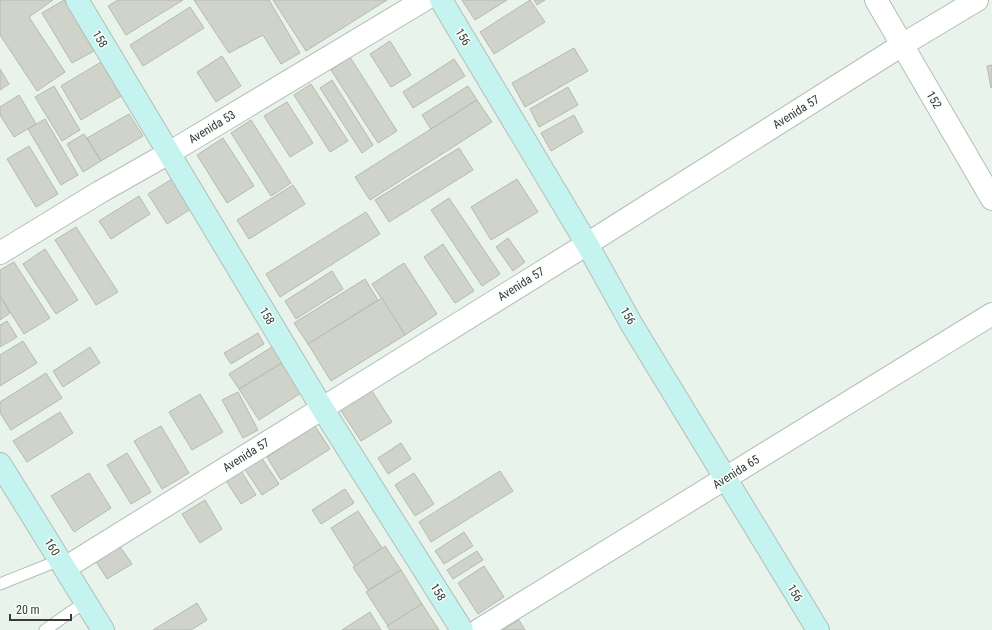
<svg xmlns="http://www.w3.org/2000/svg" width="992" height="630" font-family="'Roboto Condensed',sans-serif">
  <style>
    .building { fill: #cfd3c9; stroke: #b6bab0 }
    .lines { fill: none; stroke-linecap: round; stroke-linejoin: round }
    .lane-casing { stroke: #b4beb7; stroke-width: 13 }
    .street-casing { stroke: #b4beb7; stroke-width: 24 }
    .secondary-casing { stroke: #b4beb7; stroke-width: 24 }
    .lane { stroke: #fff; stroke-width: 11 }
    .street { stroke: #fff; stroke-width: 22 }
    .secondary { stroke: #c5f4f0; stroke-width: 22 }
    .labels { text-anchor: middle; stroke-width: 3; stroke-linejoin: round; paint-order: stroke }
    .street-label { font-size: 12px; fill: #373b39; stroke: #f8fffa }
  </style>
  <rect width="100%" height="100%" fill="#e8f3eb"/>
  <!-- building -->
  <g class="building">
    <polygon points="0,0 53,0 29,17 65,72 37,91 0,35"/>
    <polygon points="64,0 94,51 72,63 42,13"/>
    <polygon points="118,0 183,0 126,35 108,6"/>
    <polygon points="194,0 269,0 300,53 281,64 263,35 229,53"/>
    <polygon points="273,0 387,0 306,51"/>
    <polygon points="462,0 507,0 475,20"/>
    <polygon points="530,0 545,22 494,54 480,32"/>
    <polygon points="534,0 545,0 537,5"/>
    <polygon points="190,7 204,28 143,66 130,45"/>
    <polygon points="390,41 411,75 391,87 370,54"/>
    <polygon points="574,48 588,71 525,107 512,83"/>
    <polygon points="222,56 241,86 216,102 197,72"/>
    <polygon points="350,57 397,131 378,143 331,70"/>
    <polygon points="454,59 465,76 413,108 403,92"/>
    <polygon points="101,62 121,96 81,120 61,86"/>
    <polygon points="992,65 992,87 991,88 987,66"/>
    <polygon points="0,69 9,84 0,90"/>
    <polygon points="332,80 373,145 362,153 320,88"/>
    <polygon points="311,84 348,141 330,152 294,95"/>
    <polygon points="54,86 80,130 62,141 35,97"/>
    <polygon points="468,86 477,100 431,129 422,115"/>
    <polygon points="568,87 578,105 539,127 530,109"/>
    <polygon points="19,95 36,124 14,137 0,115 0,107"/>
    <polygon points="477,100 492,122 370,200 355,177"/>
    <polygon points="287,102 313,143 290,157 264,116"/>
    <polygon points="129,114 143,136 101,161 87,138"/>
    <polygon points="574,115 583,132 551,151 541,133"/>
    <polygon points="45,119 78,175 61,185 28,129"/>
    <polygon points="251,120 291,183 271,196 231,133"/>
    <polygon points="84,134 101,161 83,172 67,144"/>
    <polygon points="223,138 254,186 227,203 197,155"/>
    <polygon points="29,146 58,194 36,207 7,159"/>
    <polygon points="459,148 473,170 389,222 375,200"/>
    <polygon points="172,179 191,209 167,224 148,194"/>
    <polygon points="517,179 538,212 491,240 471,207"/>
    <polygon points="293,185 305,204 249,239 237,220"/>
    <polygon points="139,196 150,214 111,239 99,221"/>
    <polygon points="449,198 500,274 482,286 431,210"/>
    <polygon points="366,212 380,234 280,297 266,274"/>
    <polygon points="76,227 118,292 96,305 55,240"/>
    <polygon points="508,238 525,262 513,271 496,247"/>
    <polygon points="443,244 474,291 455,303 424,257"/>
    <polygon points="45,249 78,300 56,314 23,264"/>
    <polygon points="14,262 50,318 24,334 0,296 0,270"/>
    <polygon points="404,263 437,314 405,335 372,284"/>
    <polygon points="332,271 343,289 296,319 285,301"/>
    <polygon points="365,279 378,300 308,344 294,323"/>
    <polygon points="0,296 10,313 0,320"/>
    <polygon points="382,298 405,335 331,381 308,344"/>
    <polygon points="7,321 17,337 0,347 0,325"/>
    <polygon points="258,333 264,344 231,364 224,353"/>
    <polygon points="23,341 37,363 0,386 0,355"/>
    <polygon points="275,345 285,361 239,389 229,374"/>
    <polygon points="90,347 100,363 63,387 53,371"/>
    <polygon points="282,363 301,393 259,420 239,389"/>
    <polygon points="46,373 62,398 11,430 0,413 0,402"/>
    <polygon points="370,388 392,422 361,441 339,408"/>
    <polygon points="238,392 258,430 243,438 222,400"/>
    <polygon points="200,394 223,432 192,450 169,412"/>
    <polygon points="60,412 73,433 27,462 13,441"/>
    <polygon points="161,426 189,473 162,489 134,441"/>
    <polygon points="315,426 330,449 281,480 267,457"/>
    <polygon points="401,443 411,459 388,474 378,458"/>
    <polygon points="127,453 151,492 131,504 107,465"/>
    <polygon points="261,457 279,484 262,495 244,468"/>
    <polygon points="240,469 256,495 241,504 225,479"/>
    <polygon points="500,471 513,491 431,542 419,522"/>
    <polygon points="89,473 111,508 74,532 51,496"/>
    <polygon points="414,473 434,504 415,516 395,485"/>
    <polygon points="345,489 354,503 321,524 312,510"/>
    <polygon points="205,500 222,529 200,543 182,514"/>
    <polygon points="358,511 382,548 355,566 331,528"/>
    <polygon points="464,532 473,546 444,564 435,551"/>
    <polygon points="119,545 132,564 107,579 95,560"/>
    <polygon points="385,546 401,570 368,590 353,567"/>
    <polygon points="477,551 483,560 453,579 447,570"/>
    <polygon points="484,566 504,597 478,614 458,583"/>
    <polygon points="401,570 422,604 388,626 366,592"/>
    <polygon points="197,603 207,620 191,630 153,630"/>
    <polygon points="422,604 439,630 390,630 387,626"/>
    <polygon points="370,612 381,630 342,630"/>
    <polygon points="519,620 525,630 503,630"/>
  </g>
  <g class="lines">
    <defs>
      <g id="lane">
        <polyline points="0,584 60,560"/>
        <polyline points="45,630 85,602"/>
      </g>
      <g id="street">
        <polyline points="876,0 992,199"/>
        <polyline points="0,253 100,192 169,153 424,0"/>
        <polyline points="65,568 587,244 902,45 977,0"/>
        <polyline points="479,630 992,314"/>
      </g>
      <g id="secondary">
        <polyline points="77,0 322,408 462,630"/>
        <polyline points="441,0 587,244 632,325 818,630"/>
        <polyline points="0,464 103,630"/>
      </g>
    </defs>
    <!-- lane casing -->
    <use href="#lane" class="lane-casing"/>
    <!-- street casing -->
    <use href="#street" class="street-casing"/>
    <!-- secondary casing -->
    <use href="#secondary" class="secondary-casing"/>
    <!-- lane -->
    <use href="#lane" class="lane"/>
    <!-- street -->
    <use href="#street" class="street"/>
    <!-- secondary -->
    <use href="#secondary" class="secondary"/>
  </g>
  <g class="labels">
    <!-- street labels -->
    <g class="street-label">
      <text transform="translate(463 37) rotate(59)" y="4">156</text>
      <text transform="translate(100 39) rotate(59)" y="4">158</text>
      <text transform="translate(934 100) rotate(60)" y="4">152</text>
      <text transform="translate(796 112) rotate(-32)" y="4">Avenida 57</text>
      <text transform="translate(212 127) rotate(-31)" y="4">Avenida 53</text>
      <text transform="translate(521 284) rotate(-32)" y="4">Avenida 57</text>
      <text transform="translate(267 316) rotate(59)" y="4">158</text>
      <text transform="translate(628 316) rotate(60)" y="4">156</text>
      <text transform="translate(246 455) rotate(-32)" y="4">Avenida 57</text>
      <text transform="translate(736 472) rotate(-32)" y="4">Avenida 65</text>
      <text transform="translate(52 547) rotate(58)" y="4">160</text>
      <text transform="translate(438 592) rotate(58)" y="4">158</text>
      <text transform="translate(795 593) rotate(59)" y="4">156</text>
    </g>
  </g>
  <!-- scale -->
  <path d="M10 614v6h61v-6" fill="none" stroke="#373b39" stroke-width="2"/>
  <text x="16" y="614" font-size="12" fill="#373b39" stroke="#f8fffa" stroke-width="3" paint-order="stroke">20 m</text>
</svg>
